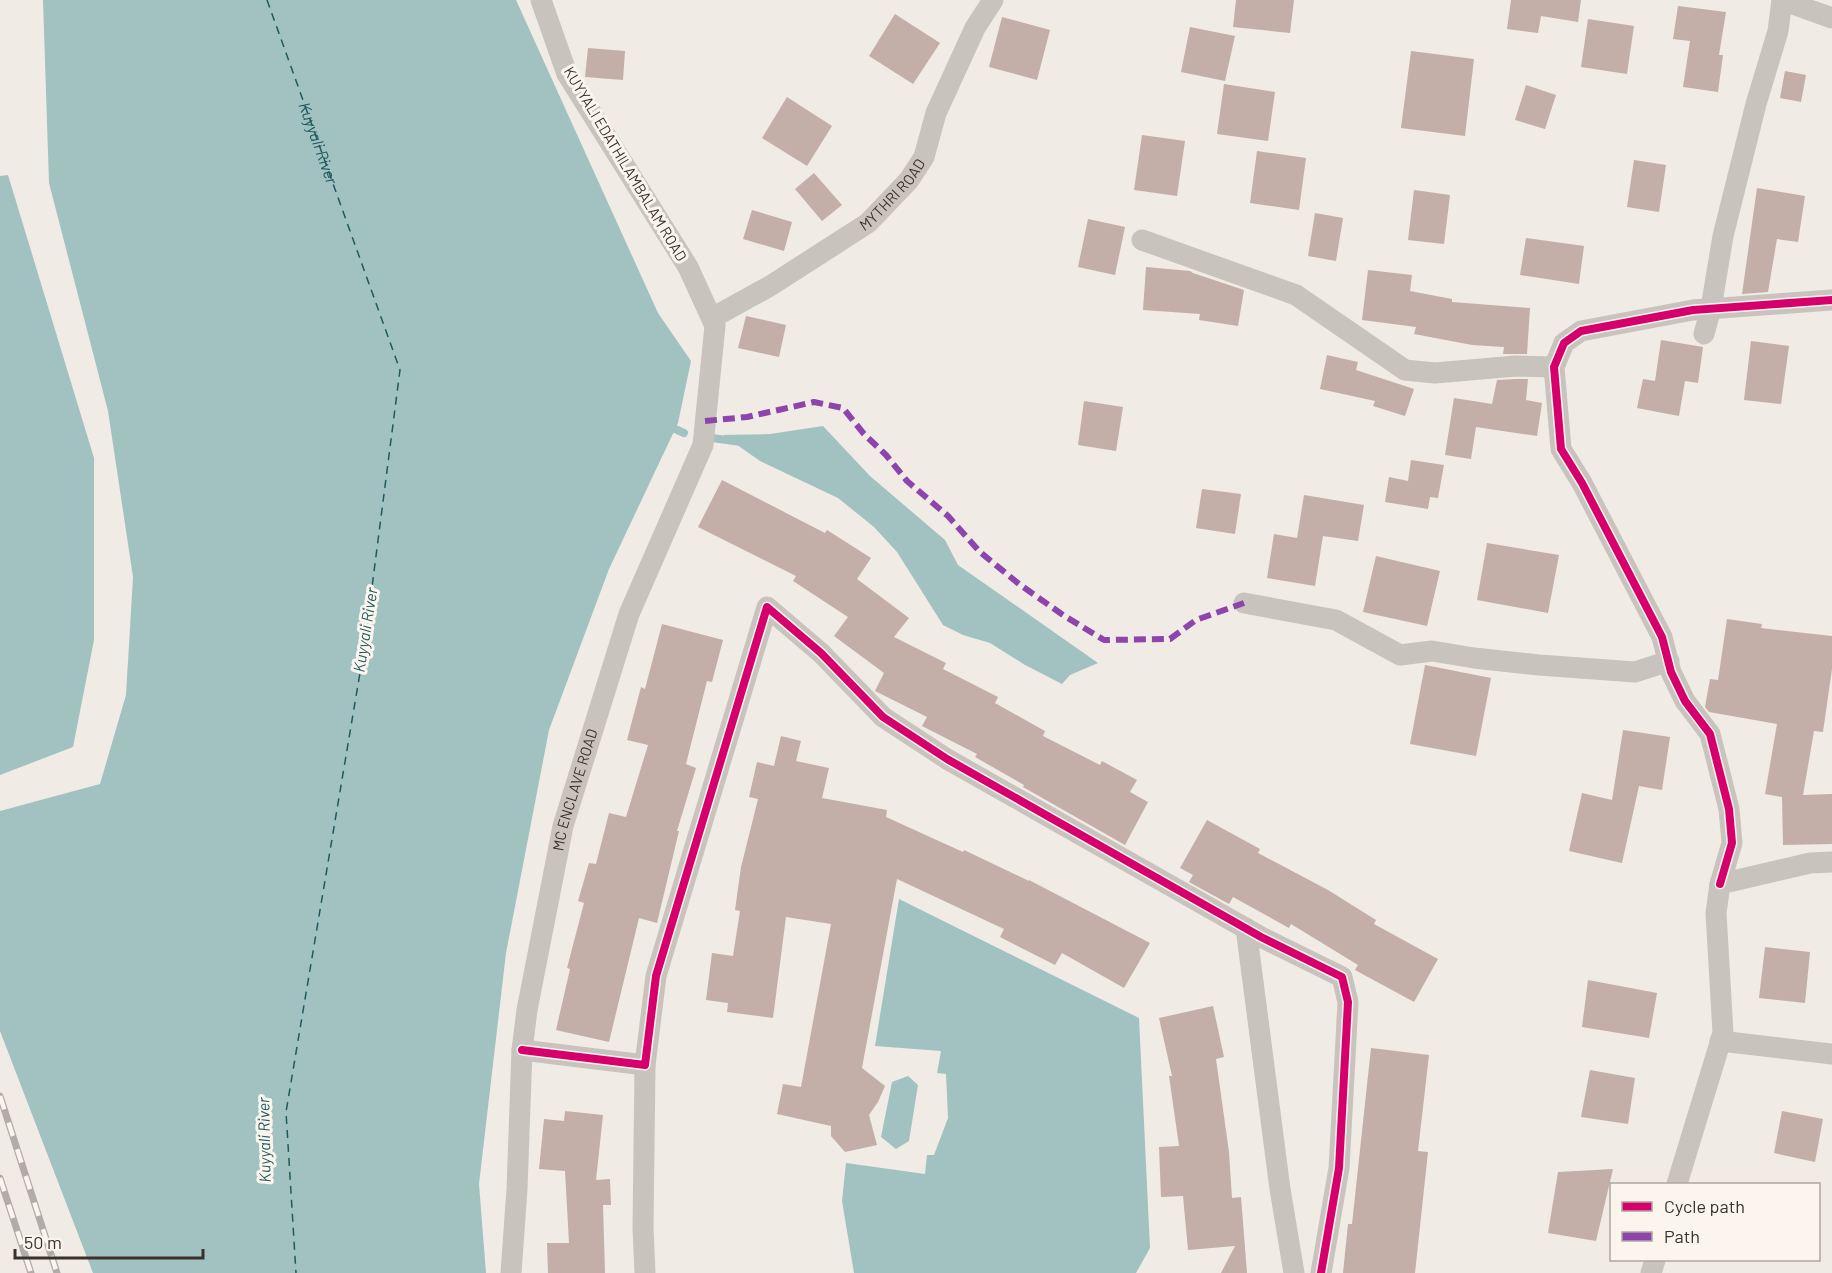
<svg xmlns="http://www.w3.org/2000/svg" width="1832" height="1273" font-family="Barlow,sans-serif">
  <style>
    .water { fill: #a1c2c1 }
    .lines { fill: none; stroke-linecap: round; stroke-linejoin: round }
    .stream { stroke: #a1c2c1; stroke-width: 8 }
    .ferry { stroke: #1f5a5e; stroke-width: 1.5; stroke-dasharray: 8 6; stroke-linecap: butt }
    .building { fill: #c3afa7 }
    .minor { stroke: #c9c3be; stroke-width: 21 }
    .rail-casing { stroke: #b1aca8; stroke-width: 7 }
    .rail { stroke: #fbf5ee; stroke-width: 4.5; stroke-dasharray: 14; stroke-linecap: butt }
    .quiet { stroke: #8e44ad; stroke-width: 6; stroke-dasharray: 12 6; stroke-linecap: butt }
    .cycleway-casing { stroke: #fbf5ee; stroke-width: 11 }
    .cycleway { stroke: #d6006c; stroke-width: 8 }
    .labels { text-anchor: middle; stroke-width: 6; stroke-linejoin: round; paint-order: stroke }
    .street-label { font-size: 15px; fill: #3b302b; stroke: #fbf5ee }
    .water-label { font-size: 16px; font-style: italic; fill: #1f5a5e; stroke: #fbf5ee }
  </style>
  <rect width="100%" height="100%" fill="#f0ebe5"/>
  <!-- water -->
  <g class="water">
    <polygon points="43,0 516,0 658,313 691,361 678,423 609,569 549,730 506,953 479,1184 486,1273 93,1273 0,1031 0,811 100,784 126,695 133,577 108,411 49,183"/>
    <polygon points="8,175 94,458 94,640 73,747 0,775 0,176"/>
    <polygon points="823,426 870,476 945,540 958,565 1098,663 1070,675 1062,684 1025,665 990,643 963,635 943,625 897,552 874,527 838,498 760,461 723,435 770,434"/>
    <polygon points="899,899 1139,1018 1150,1248 1136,1273 854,1273 842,1201 846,1163 925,1174 927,1155 934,1155 948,1118 946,1074 937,1073 941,1051 875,1046"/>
    <polygon points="908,1076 918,1085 909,1141 896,1149 881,1137 892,1082"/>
  </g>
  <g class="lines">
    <!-- stream -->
    <g class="stream">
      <polyline points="675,429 684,433"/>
      <polyline points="712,438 741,442"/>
    </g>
    <!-- ferry -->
    <path class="ferry" id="s1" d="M267 0 400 370 364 649 286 1112 296 1273"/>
  </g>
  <!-- building -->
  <g class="building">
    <polygon points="1236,0 1294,0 1290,33 1233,27"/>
    <polygon points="1511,0 1581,0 1578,22 1541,16 1538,33 1507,29"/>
    <polygon points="1678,6 1726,12 1719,55 1723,55 1718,92 1683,87 1690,41 1673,39"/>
    <polygon points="895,14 940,43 913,84 869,56"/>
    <polygon points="1002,17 1050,30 1037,80 989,67"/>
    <polygon points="1588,19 1634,26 1627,74 1581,67"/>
    <polygon points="1190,27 1235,36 1225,81 1181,72"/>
    <polygon points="588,48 625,51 623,80 585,77"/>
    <polygon points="1411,51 1474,59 1465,136 1401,128"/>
    <polygon points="1785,71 1806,75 1801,102 1780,98"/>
    <polygon points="1224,84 1275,92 1268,141 1217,134"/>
    <polygon points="1526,85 1556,95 1545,129 1515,120"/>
    <polygon points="787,97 832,126 807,166 762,138"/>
    <polygon points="1142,135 1185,141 1177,196 1134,190"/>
    <polygon points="1257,151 1306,158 1299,210 1250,203"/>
    <polygon points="1634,160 1666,165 1659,212 1627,207"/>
    <polygon points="814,173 842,205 822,221 795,189"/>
    <polygon points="1757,188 1805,196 1798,242 1777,239 1768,292 1742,294"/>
    <polygon points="1414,190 1450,195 1444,244 1408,240"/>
    <polygon points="752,210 792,222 784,251 743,239"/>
    <polygon points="1315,213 1343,218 1336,261 1308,256"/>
    <polygon points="1088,219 1125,227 1115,275 1078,267"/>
    <polygon points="1526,238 1584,246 1579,284 1520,275"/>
    <polygon points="1146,267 1190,271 1193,273 1244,290 1238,326 1199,320 1200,314 1143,310"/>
    <polygon points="1368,270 1412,275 1410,291 1452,299 1452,302 1530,308 1527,354 1503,354 1504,347 1472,345 1414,334 1416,327 1362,320"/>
    <polygon points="746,316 786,325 779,357 738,348"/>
    <polygon points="1661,340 1703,347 1698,383 1685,381 1679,416 1637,408 1643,379 1655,381"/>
    <polygon points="1751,341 1789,346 1781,404 1744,400"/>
    <polygon points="1327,355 1358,362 1356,370 1414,389 1405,416 1373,406 1375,401 1320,389"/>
    <polygon points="1516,379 1528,379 1526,400 1542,403 1537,436 1476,427 1471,459 1445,455 1454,398 1492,404 1497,380"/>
    <polygon points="1084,401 1123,407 1116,451 1078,445"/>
    <polygon points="1411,460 1444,465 1438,498 1430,497 1428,509 1385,502 1389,477 1408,481"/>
    <polygon points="722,480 825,533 827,530 871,558 857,579 909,618 894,637 946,663 943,669 998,697 995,703 1045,731 1043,736 1100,765 1102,761 1137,780 1130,792 1148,802 1125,845 1023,787 1024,785 975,757 977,754 922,726 927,717 875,691 884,673 834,636 848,617 793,581 796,576 698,527"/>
    <polygon points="1202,489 1241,494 1235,534 1196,528"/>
    <polygon points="1304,495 1364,505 1358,541 1323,536 1315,586 1267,578 1274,534 1297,538"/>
    <polygon points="1487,543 1559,555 1548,613 1477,600"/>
    <polygon points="1376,556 1440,571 1427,626 1363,612"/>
    <polygon points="1727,619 1762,624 1761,628 1832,636 1832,669 1823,732 1814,731 1803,795 1832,794 1832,844 1783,845 1782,797 1765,794 1777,724 1709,712 1705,707 1710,679 1718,680"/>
    <polygon points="662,624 723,640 712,682 707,681 686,764 696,768 677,831 679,831 657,923 639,918 609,1042 556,1030 570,969 567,968 584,903 578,901 589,863 596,864 609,813 626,817 648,745 627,740 641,687 645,689"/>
    <polygon points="1425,665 1491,678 1476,756 1410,744"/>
    <polygon points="1623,730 1670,737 1662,790 1639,786 1622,863 1569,851 1582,793 1612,800"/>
    <polygon points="781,736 801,741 796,761 829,768 822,798 887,810 886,817 963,852 964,850 1029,881 1029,880 1150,943 1124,988 1062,953 1055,965 1000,937 1004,929 897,879 862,1068 885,1086 878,1102 869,1115 877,1145 845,1152 831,1136 831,1126 777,1114 783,1084 801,1087 831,924 786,917 773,1018 727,1012 728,1003 706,1000 712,953 733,956 740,911 735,910 741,867 758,799 749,797 757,762 774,766"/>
    <polygon points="1207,820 1260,849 1258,853 1328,890 1376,920 1374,924 1438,959 1414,1002 1355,970 1358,965 1291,924 1289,928 1233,897 1229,904 1189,882 1193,875 1180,868"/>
    <polygon points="1765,947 1810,952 1805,1003 1759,998"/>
    <polygon points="1588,980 1657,993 1649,1038 1582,1027"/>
    <polygon points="1213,1006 1224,1057 1216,1059 1229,1152 1232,1198 1241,1197 1247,1273 1221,1273 1235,1246 1188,1250 1183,1196 1161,1197 1159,1147 1179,1146 1169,1076 1172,1076 1159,1018"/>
    <polygon points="1371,1048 1429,1055 1418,1151 1428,1152 1415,1273 1343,1273 1348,1224 1352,1224"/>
    <polygon points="1590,1070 1635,1078 1628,1124 1581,1117"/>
    <polygon points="565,1111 603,1115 596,1180 610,1179 611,1205 603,1205 605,1273 548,1273 547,1243 569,1243 565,1171 539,1169 544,1119 564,1121"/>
    <polygon points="1782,1111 1823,1119 1815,1162 1774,1153"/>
    <polygon points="1613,1169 1596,1241 1548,1233 1558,1172"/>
  </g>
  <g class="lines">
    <!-- minor -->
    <g class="minor">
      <polyline points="1782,0 1832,18"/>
      <polyline points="1142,240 1296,295 1405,370 1435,373 1516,366 1554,367"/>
      <path id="s2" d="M712 318 770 286 868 223 909 180 924 157 936 113 975 28 993 0"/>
      <polyline points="1704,334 1711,308 1723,236 1756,104 1778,31 1782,0"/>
      <polyline points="1244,603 1336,620 1400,655 1432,651 1474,658 1539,665 1635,672 1669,661"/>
      <polyline points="1720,884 1732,843 1729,809 1710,734 1685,701 1671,672 1662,637 1582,483 1561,449 1554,367 1564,343 1581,331 1693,310 1832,300"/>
      <polyline points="1246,928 1280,1189 1294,1273"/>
      <polyline points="1720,1041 1832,1054"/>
      <polyline points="522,1050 645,1065 656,976 767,607 821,653 883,717 947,759 1261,937 1342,977 1348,1002 1339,1168 1321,1273"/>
      <polyline points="645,1065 643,1228 645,1273"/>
      <polyline points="1677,1184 1723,1033 1716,913 1720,884 1810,863 1832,862"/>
      <path id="s3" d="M511 1273 517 1189 522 1050 527 1010 563 826 629 614 703 445 715 326 688 267 567 74 541 0"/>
      <polyline points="1651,1273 1655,1260"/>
    </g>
    <defs>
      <g id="rail">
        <polyline points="0,1096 57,1273"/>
        <polyline points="0,1178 31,1273"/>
      </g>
    </defs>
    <!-- rail casing -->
    <use href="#rail" class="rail-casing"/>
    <!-- rail -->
    <use href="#rail" class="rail"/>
    <!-- quiet -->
    <polyline class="quiet" points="705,421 747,417 814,402 843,408 864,434 886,455 907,481 948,516 980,552 1019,584 1063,615 1104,640 1170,639 1196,620 1244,603"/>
    <defs>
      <g id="cycleway">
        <polyline points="1720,884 1732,843 1729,809 1710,734 1685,701 1671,672 1662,637 1582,483 1561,449 1554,367 1564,343 1581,331 1693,310 1832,300"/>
        <polyline points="522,1050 645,1065 656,976 767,607 821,653 883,717 947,759 1261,937 1342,977 1348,1002 1339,1168 1321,1273"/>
      </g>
    </defs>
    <!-- cycleway casing -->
    <use href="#cycleway" class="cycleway-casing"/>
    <!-- cycleway -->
    <use href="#cycleway" class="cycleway"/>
  </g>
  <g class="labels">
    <!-- street labels -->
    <g class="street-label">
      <text transform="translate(625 164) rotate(59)" y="5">KUYYALI EDATHILAMBALAM ROAD</text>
      <text dy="5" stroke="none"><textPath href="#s2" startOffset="220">MYTHRI ROAD</textPath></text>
      <text dy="5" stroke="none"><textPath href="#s3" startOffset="489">MC ENCLAVE ROAD</textPath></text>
    </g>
    <!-- water labels -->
    <g class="water-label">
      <text dy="6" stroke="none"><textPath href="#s1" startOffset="152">Kuyyali River</textPath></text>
      <text transform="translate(365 630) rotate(-81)" y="6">Kuyyali River</text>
      <text transform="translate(264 1140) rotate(-91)" y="6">Kuyyali River</text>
    </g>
  </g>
  <!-- legend -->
  <rect x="1610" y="1183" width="210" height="78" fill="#fbf5ee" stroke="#aea6a0" stroke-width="1.5"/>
  <rect x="1622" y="1202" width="30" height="9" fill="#d6006c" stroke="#aea6a0" stroke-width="1.5"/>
  <text x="1664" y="1213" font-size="18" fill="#3b302b">Cycle path</text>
  <rect x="1622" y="1232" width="30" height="9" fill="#8e44ad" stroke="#aea6a0" stroke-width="1.5"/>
  <text x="1664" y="1243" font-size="18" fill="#3b302b">Path</text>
  <!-- scale -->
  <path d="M15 1249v9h188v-9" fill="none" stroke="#3b302b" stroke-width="3"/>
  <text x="24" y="1249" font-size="18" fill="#3b302b" stroke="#fbf5ee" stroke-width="4.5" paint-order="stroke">50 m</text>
</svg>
